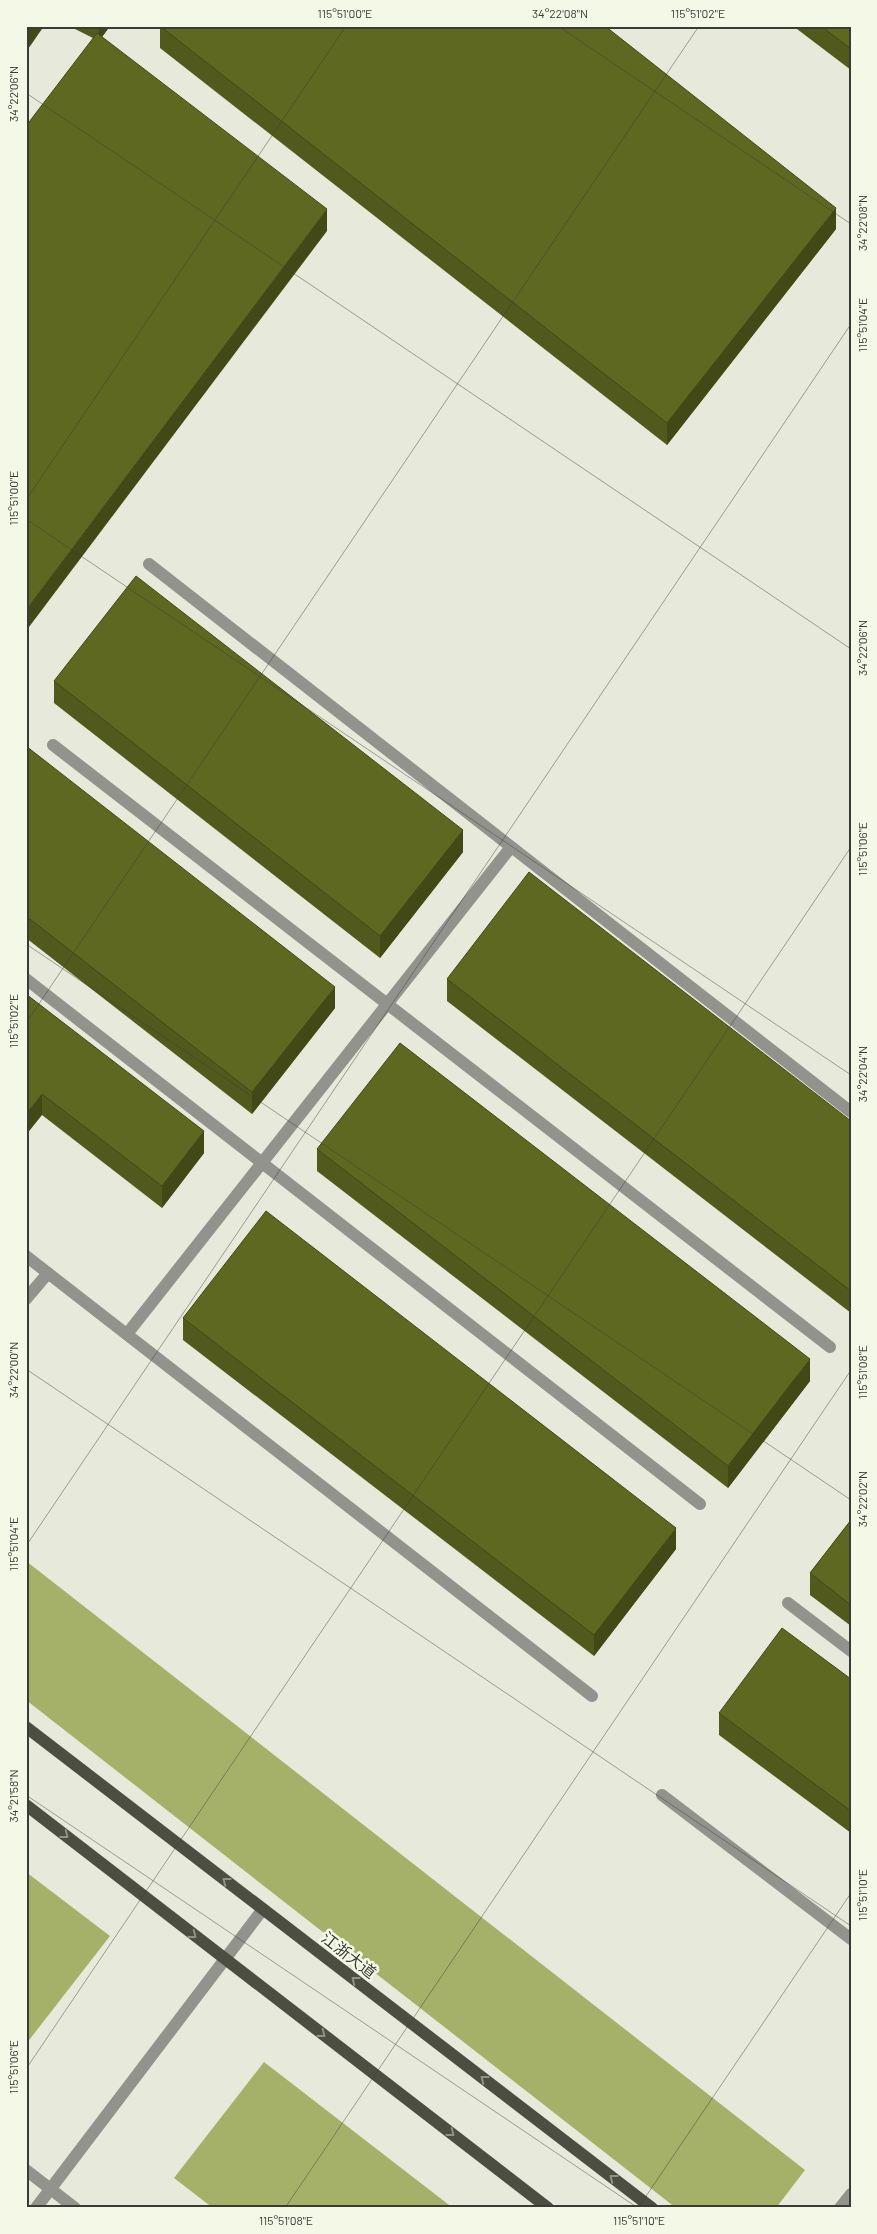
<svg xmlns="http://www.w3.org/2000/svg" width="877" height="2234" font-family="Barlow,'Noto Sans SC',sans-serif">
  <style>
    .forest { fill: #a5b069 }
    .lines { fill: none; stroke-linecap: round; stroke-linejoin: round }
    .minor { stroke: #91938c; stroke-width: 12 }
    .major { stroke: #4c4e42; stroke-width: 12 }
    .wall { fill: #52591c }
    .shaded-wall { fill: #424916 }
    .building { fill: #5f6820; stroke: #424916 }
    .oneway { stroke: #8f9284 }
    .ticks { fill: none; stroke: #3a3b35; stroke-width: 1; stroke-opacity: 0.45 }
    .labels { text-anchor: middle; stroke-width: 5; stroke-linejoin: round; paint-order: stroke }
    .street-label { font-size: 16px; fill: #3a3b35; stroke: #f4f8e7 }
    .neatline { fill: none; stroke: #3a3b35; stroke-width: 2 }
    .ticks-label { font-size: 12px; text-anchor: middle; fill: #3a3b35 }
  </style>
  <rect width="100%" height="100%" fill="#e7eada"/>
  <!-- forest -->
  <g class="forest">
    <polygon points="26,1561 805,2170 776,2208 676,2208 26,1700"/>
    <polygon points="26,1872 110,1936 26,2044"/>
    <polygon points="264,2062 453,2208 213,2208 174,2178"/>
  </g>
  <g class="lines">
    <!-- minor -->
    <g class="minor">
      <polyline points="149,564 851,1112"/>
      <polyline points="53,745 830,1347"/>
      <polyline points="26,979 700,1504"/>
      <polyline points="26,1256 592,1696"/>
      <polyline points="26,1299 48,1273"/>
      <polyline points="127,1334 511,847"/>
      <polyline points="788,1603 851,1651"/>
      <polyline points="662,1795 851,1939"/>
      <polyline points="26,2170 75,2208"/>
      <polyline points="36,2208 263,1909"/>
      <polyline points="840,2208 851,2194"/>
    </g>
    <!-- major -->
    <g class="major">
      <polyline points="26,1727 652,2208"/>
      <polyline points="26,1805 548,2208"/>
    </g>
  </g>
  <!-- wall -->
  <g class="wall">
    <polygon points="69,26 110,26 102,37 327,231 93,38"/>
    <polygon points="160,26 836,229 667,445 160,48"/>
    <polygon points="793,26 851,26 851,70"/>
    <polygon points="54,681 463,852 380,958 54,703"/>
    <polygon points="26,746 335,1008 252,1114 26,938"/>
    <polygon points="447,979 851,1121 851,1313 447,1001"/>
    <polygon points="26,994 204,1153 162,1208 42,1115"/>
    <polygon points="317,1149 810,1381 728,1488 317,1171"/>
    <polygon points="183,1318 676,1549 594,1656 183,1340"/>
    <polygon points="851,1520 851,1626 810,1595 810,1573"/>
    <polygon points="851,1679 851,1833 719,1735 719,1713"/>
  </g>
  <!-- shaded-wall -->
  <g class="shaded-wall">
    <polygon points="29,26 44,26 26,52 26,30"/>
    <polygon points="99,26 110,26 99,41"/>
    <polygon points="836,208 836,229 667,445 667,423"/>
    <polygon points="327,209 327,231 26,631 26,610"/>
    <polygon points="463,830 463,852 380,958 380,936"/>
    <polygon points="335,987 335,1008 252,1114 252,1092"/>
    <polygon points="42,1094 42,1115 26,1135 26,1114"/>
    <polygon points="204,1131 204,1153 162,1208 162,1186"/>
    <polygon points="810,1359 810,1381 728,1488 728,1466"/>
    <polygon points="676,1528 676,1549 594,1656 594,1635"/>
  </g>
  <!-- building -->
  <g class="building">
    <polygon points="160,26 605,26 836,208 667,423"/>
    <polygon points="821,26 851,26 851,49"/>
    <polygon points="97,33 327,209 26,610 26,126"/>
    <polygon points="136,576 463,830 380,936 54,681"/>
    <polygon points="26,746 335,987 252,1092 26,916"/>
    <polygon points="529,872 851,1121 851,1291 447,979"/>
    <polygon points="26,994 204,1131 162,1186 42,1094 26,1114"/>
    <polygon points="400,1043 810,1359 728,1466 317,1149"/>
    <polygon points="266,1211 676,1528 594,1635 183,1318"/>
    <polygon points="851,1520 851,1605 810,1573"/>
    <polygon points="782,1628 851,1679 851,1811 719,1713"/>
  </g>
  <!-- one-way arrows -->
  <defs><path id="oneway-chevron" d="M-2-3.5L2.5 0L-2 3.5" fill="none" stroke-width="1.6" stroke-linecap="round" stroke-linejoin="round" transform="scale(1.25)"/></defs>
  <g class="oneway">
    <use href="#oneway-chevron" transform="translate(65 1835) rotate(38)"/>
    <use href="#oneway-chevron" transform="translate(226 1881) rotate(-142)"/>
    <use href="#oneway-chevron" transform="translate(193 1935) rotate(38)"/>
    <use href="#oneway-chevron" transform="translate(355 1980) rotate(-142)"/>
    <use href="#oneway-chevron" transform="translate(322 2034) rotate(38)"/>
    <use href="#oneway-chevron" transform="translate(484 2079) rotate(-142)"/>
    <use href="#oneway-chevron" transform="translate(451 2133) rotate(38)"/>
    <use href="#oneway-chevron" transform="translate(613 2178) rotate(-142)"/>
  </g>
  <!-- ticks -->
  <path class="ticks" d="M558 26 851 224M26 93 851 649M26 500 346 26M26 519 851 1075M26 944 851 1500M26 1023 699 26M26 1369 851 1926M26 1546 851 324M26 1795 638 2208M26 2069 851 847M285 2208 851 1370M638 2208 851 1893"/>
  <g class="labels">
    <!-- street labels -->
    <g class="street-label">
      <text transform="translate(349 1955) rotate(38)" y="6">江浙大道</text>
    </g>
  </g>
  <!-- border -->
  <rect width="877" height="2234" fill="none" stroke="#f4f8e7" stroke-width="55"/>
  <rect x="28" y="28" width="822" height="2178" class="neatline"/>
  <g class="ticks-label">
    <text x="345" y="18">115°51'00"E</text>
    <text x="560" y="18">34°22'08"N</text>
    <text x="698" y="18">115°51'02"E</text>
    <text transform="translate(14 94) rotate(-90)" y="4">34°22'06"N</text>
    <text transform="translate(863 223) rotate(-90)" y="4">34°22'08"N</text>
    <text transform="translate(863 325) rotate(-90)" y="4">115°51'04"E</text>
    <text transform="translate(14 498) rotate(-90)" y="4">115°51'00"E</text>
    <text transform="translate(863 648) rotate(-90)" y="4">34°22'06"N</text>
    <text transform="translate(863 849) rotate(-90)" y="4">115°51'06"E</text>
    <text transform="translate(14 1021) rotate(-90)" y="4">115°51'02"E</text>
    <text transform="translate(863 1074) rotate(-90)" y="4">34°22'04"N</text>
    <text transform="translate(14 1370) rotate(-90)" y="4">34°22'00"N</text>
    <text transform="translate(863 1372) rotate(-90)" y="4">115°51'08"E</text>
    <text transform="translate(863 1499) rotate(-90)" y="4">34°22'02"N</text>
    <text transform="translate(14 1544) rotate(-90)" y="4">115°51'04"E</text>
    <text transform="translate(14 1796) rotate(-90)" y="4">34°21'58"N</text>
    <text transform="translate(863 1895) rotate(-90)" y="4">115°51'10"E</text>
    <text transform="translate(14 2067) rotate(-90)" y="4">115°51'06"E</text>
    <text x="286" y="2225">115°51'08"E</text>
    <text x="639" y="2225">115°51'10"E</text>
  </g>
</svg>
